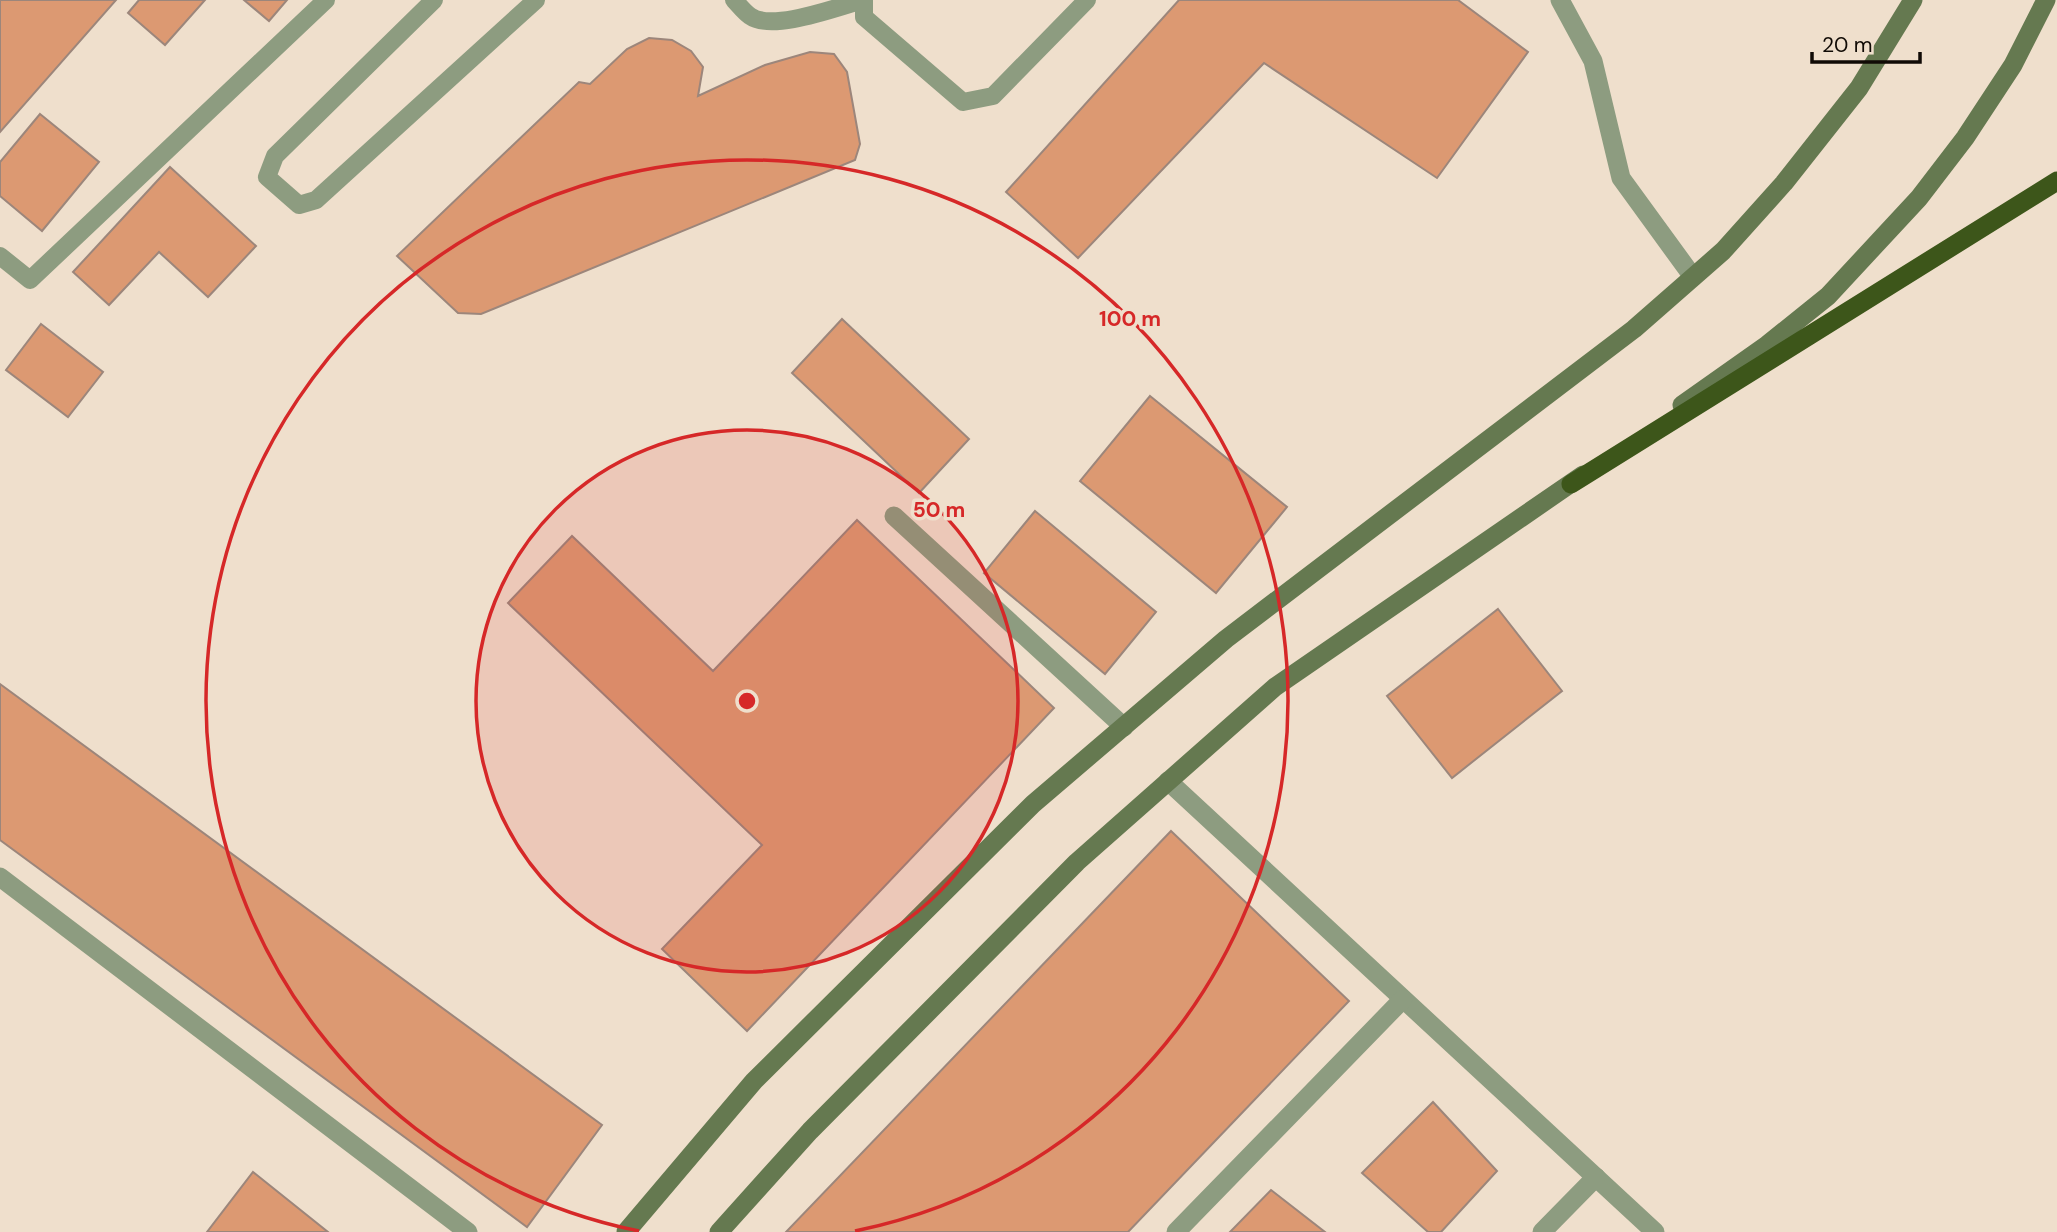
<svg xmlns="http://www.w3.org/2000/svg" width="2057" height="1232" font-family="'DM Sans',sans-serif">
  <style>
    .building { fill: #dc9972; stroke: #9c867b; stroke-width: 2 }
    .lines { fill: none; stroke-linecap: round; stroke-linejoin: round }
    .service { stroke: #8d9c80; stroke-width: 18 }
    .minor { stroke: #8d9c80; stroke-width: 19 }
    .secondary { stroke: #657950; stroke-width: 19 }
    .trunk { stroke: #3d561a; stroke-width: 19 }
    .ring { fill: none; stroke: #d62828; stroke-width: 3.5 }
    .centre { fill: #d62828; stroke: #efdfcc; stroke-width: 3.5 }
    .ring-label { font-size: 21px; text-anchor: middle; font-weight: bold; fill: #d62828; stroke: #efdfcc; stroke-width: 7; stroke-linejoin: round; paint-order: stroke }
  </style>
  <rect width="100%" height="100%" fill="#efdfcc"/>
  <!-- building -->
  <g class="building">
    <polygon points="0,0 116,0 0,132"/>
    <polygon points="139,0 205,0 165,45 128,13"/>
    <polygon points="244,0 287,0 269,21"/>
    <polygon points="1179,0 1458,0 1528,52 1437,178 1264,63 1078,258 1006,192"/>
    <polygon points="649,38 672,40 691,51 703,67 698,96 765,65 810,52 834,54 847,72 860,144 855,160 481,314 458,313 397,256 579,82 590,84 627,49"/>
    <polygon points="40,114 99,162 42,231 0,196 0,162"/>
    <polygon points="170,167 256,246 208,297 159,252 109,305 73,272"/>
    <polygon points="842,319 969,439 919,493 792,373"/>
    <polygon points="41,324 103,372 68,417 6,370"/>
    <polygon points="1150,396 1287,507 1216,593 1080,481"/>
    <polygon points="1035,511 1156,612 1105,674 984,573"/>
    <polygon points="857,520 1054,708 747,1031 662,949 762,845 508,603 572,536 713,671"/>
    <polygon points="1498,609 1562,691 1452,778 1387,696"/>
    <polygon points="0,684 602,1125 527,1227 0,840"/>
    <polygon points="1171,831 1349,1001 1128,1232 786,1232"/>
    <polygon points="1433,1102 1497,1171 1441,1232 1428,1232 1362,1173"/>
    <polygon points="253,1172 328,1232 207,1232"/>
    <polygon points="1271,1190 1325,1232 1230,1232"/>
  </g>
  <g class="lines">
    <!-- service -->
    <g class="service">
      <polyline points="434,0 275,156 267,177 299,205 316,200 536,0"/>
      <path d="M734 0C739 5 744 12 750 16 772 32 837 7 863 0"/>
      <polyline points="864,0 864,17 963,102 993,96 1087,0"/>
      <polyline points="0,256 30,280 326,0"/>
    </g>
    <!-- minor -->
    <g class="minor">
      <polyline points="1560,0 1593,61 1621,178 1693,277"/>
      <polyline points="894,516 1124,727"/>
      <polyline points="1168,781 1655,1232"/>
      <polyline points="0,877 468,1232"/>
      <polyline points="1176,1232 1403,999"/>
      <polyline points="1542,1232 1596,1177"/>
    </g>
    <!-- secondary -->
    <g class="secondary">
      <polyline points="1682,405 1767,345 1828,296 1919,198 1965,138 2013,65 2046,0"/>
      <polyline points="626,1232 754,1081 1033,804 1226,639 1634,329 1723,251 1784,183 1859,88 1913,0"/>
      <polyline points="719,1232 810,1131 1077,862 1275,687 1583,475"/>
    </g>
    <!-- trunk -->
    <polyline class="trunk" points="1571,484 2057,181"/>
  </g>
  <!-- distance rings -->
  <circle cx="747" cy="701" r="271" fill="#d62828" fill-opacity=".12"/>
  <g class="ring">
    <circle cx="747" cy="701" r="271"/>
    <path d="M639 1231A541 541 0 1 1 855 1231"/>
  </g>
  <circle cx="747" cy="701" r="10" class="centre"/>
  <g class="ring-label">
    <text x="1130" y="326">100 m</text>
    <text x="939" y="517">50 m</text>
  </g>
  <!-- scale -->
  <path d="M1812 52v10h108v-10" fill="none" stroke="#100a05" stroke-width="3.5"/>
  <text x="1822" y="52" font-size="21" fill="#100a05" stroke="#efdfcc" stroke-width="5" paint-order="stroke">20 m</text>
</svg>
